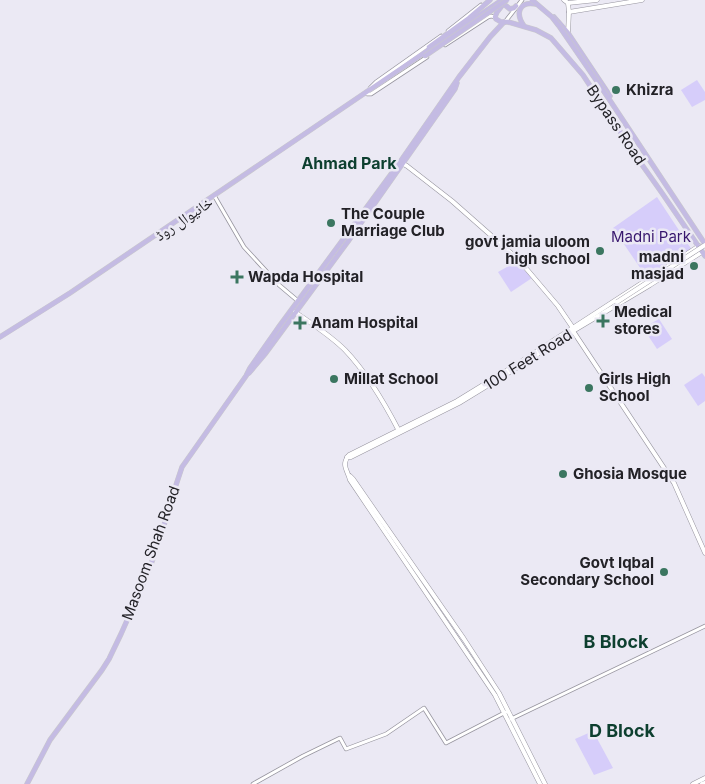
<svg xmlns="http://www.w3.org/2000/svg" width="705" height="784" font-family="Inter,'Noto Naskh Arabic',sans-serif">
  <style>
    .green { fill: #d6cdfa }
    .lines { fill: none; stroke-linecap: round; stroke-linejoin: round }
    .tertiary-casing { stroke: #97959f; stroke-width: 4.5 }
    .secondary-casing { stroke: #97959f; stroke-width: 5 }
    .primary-casing { stroke: #cacacb; stroke-width: 5.5 }
    .tertiary { stroke: #fff; stroke-width: 3 }
    .secondary { stroke: #fff; stroke-width: 4 }
    .primary { stroke: #c4bbe3; stroke-width: 4.5 }
    .secondary-bridge-casing { stroke: #97959f; stroke-width: 5; stroke-linecap: butt }
    .primary-bridge-casing { stroke: #cacacb; stroke-width: 5.5; stroke-linecap: butt }
    .secondary-bridge { stroke: #fff; stroke-width: 4 }
    .primary-bridge { stroke: #c4bbe3; stroke-width: 4.5 }
    .poi-dot { fill: #3b7660; stroke: #ebe9f4; stroke-width: 2 }
    .labels { text-anchor: middle; stroke-width: 5; stroke-linejoin: round; paint-order: stroke }
    .poi-label { font-size: 15px; font-weight: bold; fill: #232227; stroke: #ebe9f4; text-anchor: start }
    .street-label { font-size: 15px; fill: #232227; stroke: #ebe9f4 }
    .park-label { font-size: 15px; fill: #38176e; stroke: #ebe9f4 }
    .neighbourhood-label { font-size: 16px; font-weight: bold; fill: #0d3f2f; stroke: #ebe9f4 }
    .quarter-label { font-size: 18px; font-weight: bold; fill: #0d3f2f; stroke: #ebe9f4 }
  </style>
  <rect width="100%" height="100%" fill="#ebe9f4"/>
  <!-- green -->
  <g class="green">
    <polygon points="697,80 705,92 705,100 692,107 681,90"/>
    <polygon points="657,197 692,250 647,278 613,228"/>
    <polygon points="516,262 532,278 511,292 498,272"/>
    <polygon points="659,319 672,339 657,349 643,328"/>
    <polygon points="702,373 705,377 705,401 698,406 684,385"/>
    <polygon points="593,731 613,768 594,775 575,739"/>
  </g>
  <g class="lines">
    <defs>
      <g id="tertiary">
        <polyline points="505,22 522,0"/>
        <polyline points="448,31 481,5"/>
        <polyline points="445,45 488,17 491,16 495,17"/>
        <polyline points="370,88 376,82 441,36"/>
        <polyline points="367,94 371,94 427,57"/>
        <polyline points="215,197 244,247 279,285 298,301"/>
        <polyline points="511,719 705,626"/>
        <polyline points="253,784 303,756 340,738 346,749 386,734 424,708 446,743 506,712"/>
      </g>
      <g id="secondary">
        <polyline points="564,0 568,3 569,12 568,33"/>
        <polyline points="568,3 597,0"/>
        <polyline points="569,12 642,0"/>
        <polyline points="402,163 407,166 452,201 519,260 558,306 573,328 573,331 674,483 705,553"/>
        <path d="M295 312C312 324 330 335 345 350 367 373 384 402 399 431"/>
        <polyline points="347,457 351,457 459,403 518,367 573,331 650,285 702,252"/>
        <polyline points="350,476 353,479 464,639 499,693 545,784"/>
        <path d="M540 784 495 695 350 480C347 469 341 465 349 455L457 401 514 366 699 246"/>
        <polyline points="693,784 705,778"/>
        <polyline points="702,784 705,783"/>
      </g>
      <g id="primary">
        <polyline points="504,3 497,12 495,17 496,19 501,22 508,22 536,30 551,38 583,75 640,162 662,193 705,256"/>
        <polyline points="504,3 505,5 510,9 514,8 516,6"/>
        <polyline points="554,17 568,33 610,96"/>
        <path d="M524 26C515 13 519 1 536 4"/>
        <polyline points="429,47 469,18 490,0"/>
        <polyline points="607,96 705,244"/>
        <polyline points="0,337 70,293 502,0"/>
        <polyline points="249,373 265,354 349,240 455,89 457,83"/>
        <polyline points="27,784 50,740 102,670 109,659 121,634 148,573 162,532 174,491 182,467 246,376 250,368 278,328 400,162 459,77 490,37 504,22"/>
      </g>
    </defs>
    <!-- tertiary casing -->
    <use href="#tertiary" class="tertiary-casing"/>
    <!-- secondary casing -->
    <use href="#secondary" class="secondary-casing"/>
    <!-- primary casing -->
    <use href="#primary" class="primary-casing"/>
    <!-- tertiary -->
    <use href="#tertiary" class="tertiary"/>
    <!-- secondary -->
    <use href="#secondary" class="secondary"/>
    <!-- primary -->
    <use href="#primary" class="primary"/>
    <defs>
      <polyline id="secondary-bridge" points="617,302 705,245"/>
      <g id="primary-bridge">
        <polyline points="532,0 552,17 559,26 607,96"/>
        <polyline points="425,56 507,0"/>
      </g>
    </defs>
    <!-- secondary-bridge casing -->
    <use href="#secondary-bridge" class="secondary-bridge-casing"/>
    <!-- primary-bridge casing -->
    <use href="#primary-bridge" class="primary-bridge-casing"/>
    <!-- secondary-bridge -->
    <use href="#secondary-bridge" class="secondary-bridge"/>
    <!-- primary-bridge -->
    <use href="#primary-bridge" class="primary-bridge"/>
  </g>
  <!-- markers -->
  <g class="poi-dot">
    <circle cx="616" cy="90" r="5"/>
    <circle cx="331" cy="223" r="5"/>
    <circle cx="600" cy="251" r="5"/>
    <circle cx="694" cy="266" r="5"/>
    <path d="M234.5 269.5h5v5h5v5h-5v5h-5v-5h-5v-5h5z"/>
    <path d="M600.5 313.5h5v5h5v5h-5v5h-5v-5h-5v-5h5z"/>
    <path d="M297.5 315.5h5v5h5v5h-5v5h-5v-5h-5v-5h5z"/>
    <circle cx="334" cy="379" r="5"/>
    <circle cx="589" cy="388" r="5"/>
    <circle cx="563" cy="474" r="5"/>
    <circle cx="664" cy="572" r="5"/>
  </g>
  <g class="labels">
    <!-- poi labels -->
    <g class="poi-label">
      <text x="626" y="95">Khizra</text>
      <text x="341" y="219">The Couple<tspan x="341" dy="17">Marriage Club</tspan></text>
      <text x="590" y="247" text-anchor="end">govt jamia uloom<tspan x="590" dy="17">high school</tspan></text>
      <text x="684" y="262" text-anchor="end">madni<tspan x="684" dy="17">masjad</tspan></text>
      <text x="248" y="282">Wapda Hospital</text>
      <text x="614" y="317">Medical<tspan x="614" dy="17">stores</tspan></text>
      <text x="311" y="328">Anam Hospital</text>
      <text x="344" y="384">Millat School</text>
      <text x="599" y="384">Girls High<tspan x="599" dy="17">School</tspan></text>
      <text x="573" y="479">Ghosia Mosque</text>
      <text x="654" y="568" text-anchor="end">Govt Iqbal<tspan x="654" dy="17">Secondary School</tspan></text>
    </g>
    <!-- street labels -->
    <g class="street-label">
      <text transform="translate(616 125) rotate(56)" y="5">Bypass Road</text>
      <text transform="translate(184 219) rotate(-34)" y="5">خانیوال روڈ</text>
      <text transform="translate(528 360) rotate(-32)" y="5">100 Feet Road</text>
      <text transform="translate(151 553) rotate(-70)" y="5">Masoom Shah Road</text>
    </g>
    <!-- park labels -->
    <g class="park-label">
      <text x="651" y="242">Madni Park</text>
    </g>
    <!-- neighbourhood labels -->
    <g class="neighbourhood-label">
      <text x="349" y="169">Ahmad Park</text>
    </g>
    <!-- quarter labels -->
    <g class="quarter-label">
      <text x="616" y="648">B Block</text>
      <text x="622" y="737">D Block</text>
    </g>
  </g>
</svg>
